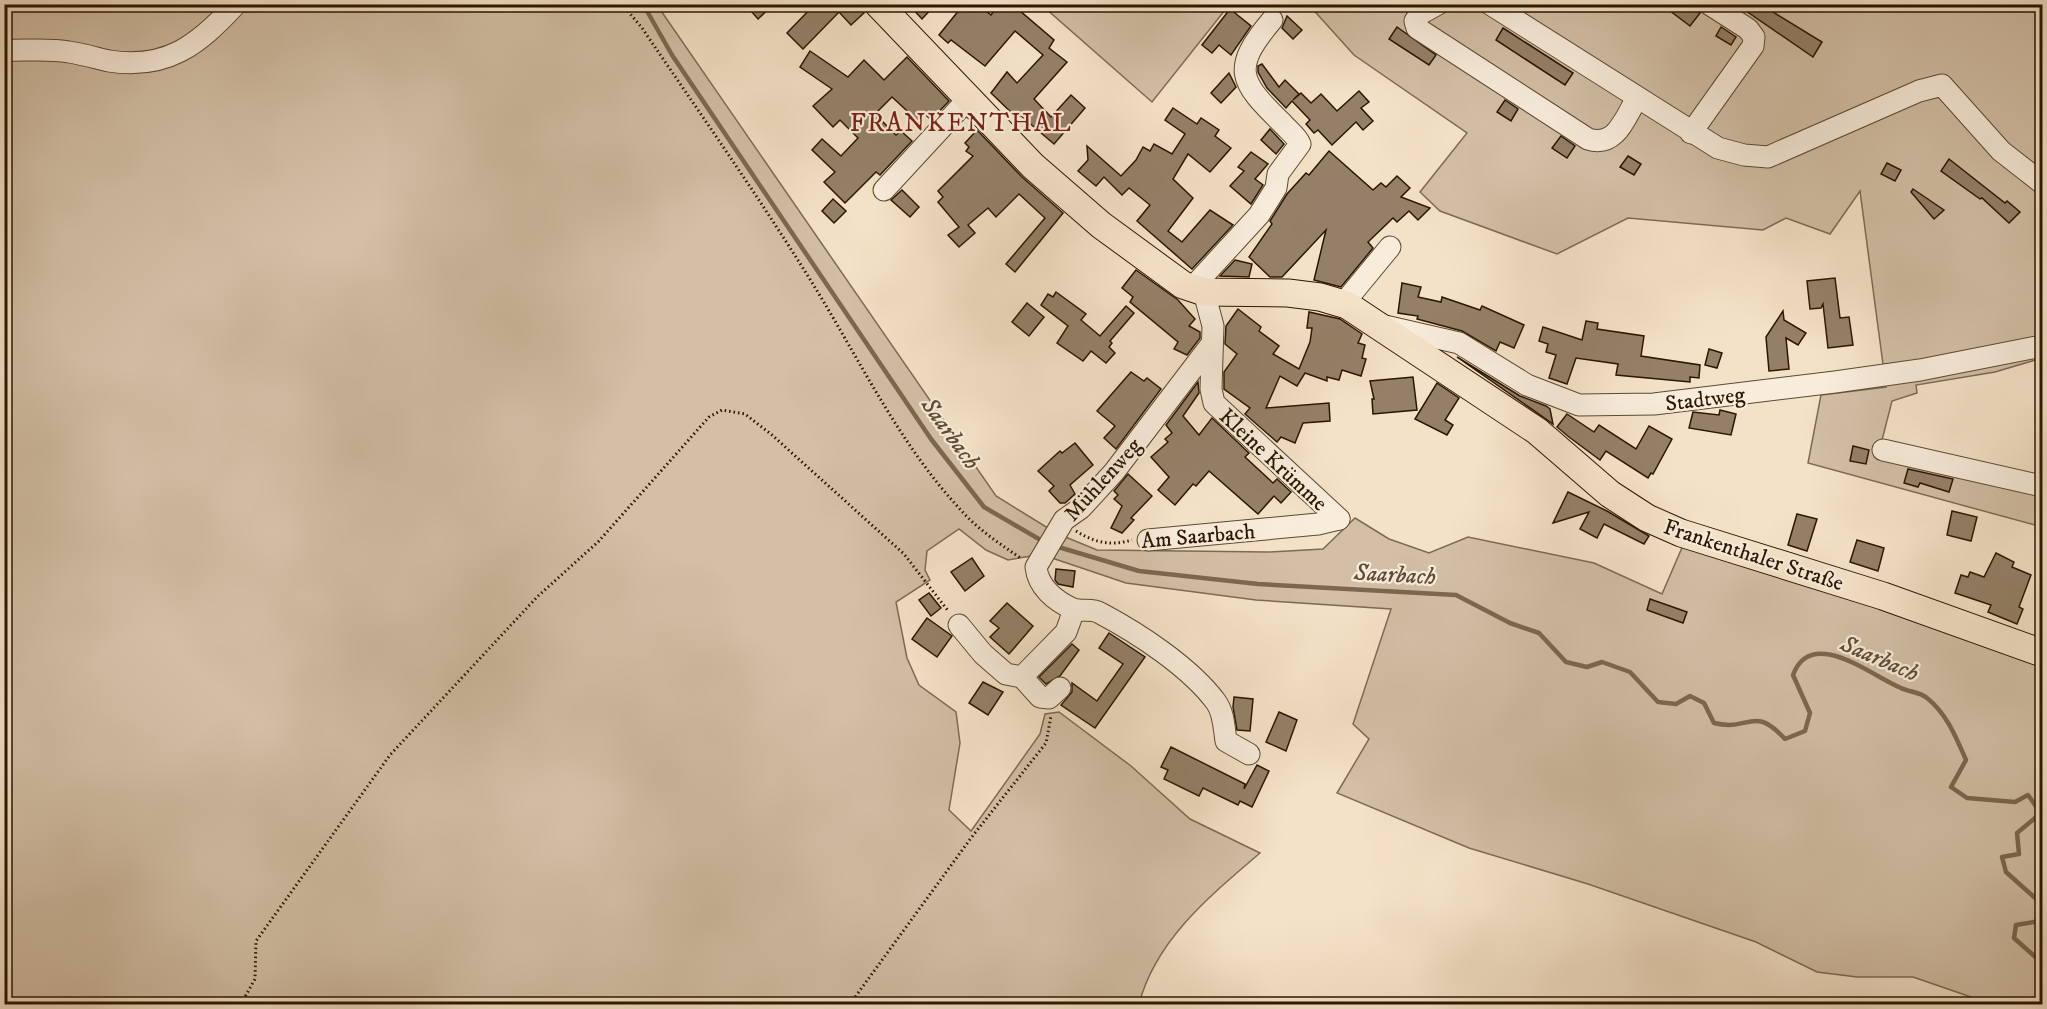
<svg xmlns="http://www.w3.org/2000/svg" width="2047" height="1009" font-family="'IM FELL DW Pica',serif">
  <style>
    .green { fill: #d2bfa6; stroke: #7e6a53; stroke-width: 1.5 }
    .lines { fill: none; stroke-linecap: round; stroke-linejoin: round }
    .stream { stroke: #7b674f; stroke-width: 4.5 }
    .building { fill: #948068; stroke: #2b1600; stroke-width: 1.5 }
    .minor-casing { stroke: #5d4932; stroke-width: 23 }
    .major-casing { stroke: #2b1600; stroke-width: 29 }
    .path { stroke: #2b1600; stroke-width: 3; stroke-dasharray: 1.5 3; stroke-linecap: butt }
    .minor { stroke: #f8ecdb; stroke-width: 21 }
    .major { stroke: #f4e2c8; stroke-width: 27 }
    .labels { text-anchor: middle; stroke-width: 4.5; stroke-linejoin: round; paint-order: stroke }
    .street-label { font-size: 22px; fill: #2b1600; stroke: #f8ecdb }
    .water-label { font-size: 24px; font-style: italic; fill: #604c35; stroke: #f8ecdb }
    .quarter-label { font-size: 26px; letter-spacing: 1.5px; fill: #7a1f14; stroke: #f8ecdb }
  </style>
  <rect width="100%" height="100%" fill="#f4e2c8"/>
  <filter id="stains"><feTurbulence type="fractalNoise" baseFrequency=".00333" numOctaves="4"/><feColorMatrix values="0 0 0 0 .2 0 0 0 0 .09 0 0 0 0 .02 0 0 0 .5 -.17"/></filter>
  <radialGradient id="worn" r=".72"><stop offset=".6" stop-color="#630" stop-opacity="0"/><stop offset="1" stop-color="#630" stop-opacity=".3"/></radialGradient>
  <!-- green -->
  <g class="green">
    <path d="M302 4 657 5 996 496 1048 528 1031 556 1008 560 986 550 959 529 927 551 925 570 930 580 896 602 907 658 919 685 956 712 960 743 949 810 971 831 1040 734 1045 714 1059 712 1131 766 1190 819 1260 853C1211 895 1156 939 1139 1004H5V5H247L243 12 299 9Z"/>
    <polygon points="1046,4 1229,4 1229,5 1152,102 1044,7"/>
    <polygon points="1309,5 2042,5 2042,358 1995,372 1916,385 1917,393 1892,401 1881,444 2042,481 2042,527 1808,463 1821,395 1886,387 1860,191 1830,234 1786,218 1763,230 1628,218 1557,254 1440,211 1420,192 1467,133 1354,55"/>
    <polygon points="1355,518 1389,539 1429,553 1468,537 1594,563 1662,594 1684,543 2042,663 2042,1004 1979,1004 1971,997 1913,977 1857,977 1817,972 1756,942 1588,884 1469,848 1337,793 1369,739 1353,724 1391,609 1256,600 1126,583 1052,558 1063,536 1097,550 1268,552 1323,549"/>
  </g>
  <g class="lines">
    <!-- stream -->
    <g class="stream">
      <polyline points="643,4 672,55 931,439 984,507 1044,542"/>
      <path d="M1055 546 1139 571 1258 584 1456 595 1510 623 1539 633 1566 662 1587 667 1602 662 1630 672 1658 702 1676 704 1690 696 1704 703 1714 723C1750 732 1753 704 1785 739L1805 731 1810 713 1793 675C1811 625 1873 677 1901 688 1909 692 1920 692 1927 698 1947 714 1956 737 1966 760L1951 787 1967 798 2015 802 2028 795 2041 813 2017 833 2019 854 2002 857 2006 872 2042 904"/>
      <polyline points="2042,910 2040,921 2016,925 2014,938 2042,963"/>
    </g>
  </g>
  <!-- building -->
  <g class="building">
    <polygon points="745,4 774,4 758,19"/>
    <polygon points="815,4 857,4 864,13 851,25 839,12 803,49 787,33"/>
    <polygon points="908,4 936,4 922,19"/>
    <polygon points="964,4 977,4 991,15 999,4 1012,4 1054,40 1049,48 1067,62 1034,99 1051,117 1071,95 1085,108 1054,144 1020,115 1017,118 991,93 1007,72 1017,83 1043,55 1015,31 985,66 951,40 948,43 939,35"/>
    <polygon points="1661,4 1690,4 1700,13 1690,26"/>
    <polygon points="1736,4 1760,4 1822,42 1813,57"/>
    <polygon points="1230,9 1251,26 1231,55 1219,45 1212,53 1202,45"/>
    <polygon points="1287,16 1302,30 1293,39 1282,28"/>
    <polygon points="1397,27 1436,55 1429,65 1389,39"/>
    <polygon points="1721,27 1736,37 1731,45 1716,36"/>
    <polygon points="1503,28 1573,73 1565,85 1496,40"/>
    <polygon points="810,51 848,77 864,60 884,80 907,57 949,101 931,120 925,114 918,121 892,97 875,114 896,135 901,131 912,141 880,175 876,172 845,203 824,182 835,172 812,150 822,139 841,156 858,138 840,120 833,127 813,106 832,89 800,67"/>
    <polygon points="1262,64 1279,87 1285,80 1299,94 1293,100 1301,93 1311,103 1321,94 1337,111 1359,91 1369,102 1361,108 1373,121 1363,130 1356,122 1332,145 1318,130 1314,133 1306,124 1310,120 1292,101 1286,108 1267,88 1258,72 1258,66"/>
    <polygon points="1229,73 1236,87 1221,103 1211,93"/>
    <polygon points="1505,100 1518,109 1511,121 1497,112"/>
    <polygon points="1173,108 1197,124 1201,118 1219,130 1215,136 1231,148 1210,172 1188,154 1173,179 1193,198 1168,231 1182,242 1210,210 1233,225 1192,269 1137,221 1150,205 1129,188 1122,195 1104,177 1096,186 1078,171 1088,160 1087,146 1121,176 1136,160 1143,147 1150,151 1154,144 1172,154 1185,134 1165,120"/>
    <polygon points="1270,129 1284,144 1276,154 1261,140"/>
    <polygon points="977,130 1022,177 1063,213 1015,272 1006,264 1045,218 1019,194 996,217 988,208 968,225 975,233 959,247 948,235 959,227 938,202 943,197 938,191 973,156 966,151 969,147 965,143"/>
    <polygon points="1561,136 1575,146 1567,158 1552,148"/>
    <polygon points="1329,151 1373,190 1381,183 1386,187 1397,176 1410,188 1401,197 1430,208 1418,220 1409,211 1397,222 1393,218 1368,242 1373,248 1341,287 1314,280 1326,230 1282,277 1270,277 1249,257 1272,224 1270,221 1287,194 1306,173 1309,175"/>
    <polygon points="1251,152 1268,164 1255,179 1263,185 1251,204 1230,186 1244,171 1238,167"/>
    <polygon points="1628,156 1641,164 1634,175 1620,167"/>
    <polygon points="1949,159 2005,203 2007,201 2020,212 2009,223 1982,198 1980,199 1941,171"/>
    <polygon points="1887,163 1901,170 1895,181 1881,174"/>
    <polygon points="1913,189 1944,210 1934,219 1911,192"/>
    <polygon points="902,190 919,207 910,217 891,200"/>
    <polygon points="833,199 846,211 834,223 822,211"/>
    <polygon points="1235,260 1252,264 1249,277 1220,276"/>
    <polygon points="1136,270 1178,300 1195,319 1189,326 1200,332 1200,338 1187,355 1174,349 1178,342 1130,302 1133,297 1122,288"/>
    <polygon points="1835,278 1840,318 1849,317 1853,345 1828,348 1823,304 1821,308 1810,309 1807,281"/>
    <polygon points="1402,283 1421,287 1418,297 1441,302 1442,297 1480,310 1482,306 1524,325 1514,348 1500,342 1496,351 1462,331 1417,319 1418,316 1398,313"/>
    <polygon points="1056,292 1086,314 1081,320 1100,336 1126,306 1134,313 1110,341 1112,343 1109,347 1115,353 1106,363 1091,351 1083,361 1057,343 1068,326 1041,305 1048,294 1053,297"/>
    <polygon points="1027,303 1044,317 1029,336 1012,322"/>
    <polygon points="1238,309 1261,327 1259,331 1279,346 1273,354 1299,369 1310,342 1312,328 1307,328 1309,312 1340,319 1362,334 1358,343 1365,345 1362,358 1366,359 1361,376 1342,370 1339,380 1327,377 1327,381 1305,373 1297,386 1280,376 1266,408 1329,403 1330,421 1303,423 1295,443 1281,437 1277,442 1245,414 1250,408 1224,389 1224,372 1237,354 1225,344 1226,326"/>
    <polygon points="1783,311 1784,320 1806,333 1798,345 1786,338 1789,369 1769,371 1766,337"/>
    <polygon points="1586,321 1598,323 1597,329 1644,336 1641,356 1700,365 1699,378 1690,377 1690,382 1616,375 1618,364 1576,358 1567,384 1549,378 1556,355 1546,352 1548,344 1539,341 1543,327 1582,340"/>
    <polygon points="1709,349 1722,353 1717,368 1705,365"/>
    <polygon points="1457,357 1520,396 1546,406 1550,409 1553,424"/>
    <polygon points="1131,372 1144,381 1147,378 1161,389 1116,449 1104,438 1115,426 1097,411"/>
    <polygon points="1413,377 1417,410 1373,414 1372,399 1374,399 1370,381"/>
    <polygon points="1198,382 1199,393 1183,416 1199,435 1212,418 1249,453 1245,457 1273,483 1277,479 1291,492 1281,503 1274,496 1258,514 1209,471 1196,486 1193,484 1175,505 1158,490 1169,477 1151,457 1168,442 1165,439 1172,433 1166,425"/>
    <polygon points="1437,383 1459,398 1445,420 1453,425 1447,435 1415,419"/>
    <polygon points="1720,410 1736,414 1731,435 1689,428 1693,412 1719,415"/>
    <polygon points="1567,414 1594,432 1599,425 1636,449 1649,426 1672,439 1653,474 1651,473 1648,478 1606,451 1600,460 1569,437 1557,427"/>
    <polygon points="1075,443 1093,465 1070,485 1075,494 1065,503 1060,503 1049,491 1054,486 1038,471 1060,451 1062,453"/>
    <polygon points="1853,446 1869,450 1866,464 1850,461"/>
    <polygon points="1908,469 1953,479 1949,492 1920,483 1918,487 1904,483"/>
    <polygon points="1128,474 1152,496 1131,518 1134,520 1122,533 1111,528 1122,506 1114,499 1118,495 1114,491"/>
    <polygon points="1568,492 1607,511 1649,536 1644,544 1604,524 1597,538 1580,529 1589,512 1553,523"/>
    <polygon points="1952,511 1977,517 1971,541 1947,535"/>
    <polygon points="1797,514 1817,519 1807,551 1788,545"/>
    <polygon points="1857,540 1884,548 1878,571 1850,562"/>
    <polygon points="1996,553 2014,562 2012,567 2031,575 2019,607 2023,609 2017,624 1988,612 1991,605 1955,593 1961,575 1968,577 1970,572 1984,577"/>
    <polygon points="972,558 984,576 965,591 951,572"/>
    <polygon points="1056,569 1075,571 1073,587 1058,584 1055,580"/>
    <polygon points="929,593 941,608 931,616 919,600"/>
    <polygon points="1650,599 1687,612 1683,623 1647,610"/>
    <polygon points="1007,603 1033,626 1009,654 990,637 999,628 990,621"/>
    <polygon points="927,618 952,636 937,657 912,639"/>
    <polygon points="1109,633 1145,657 1095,728 1061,705 1072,692 1072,683 1097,701 1123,664 1099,648"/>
    <polygon points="1072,644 1079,650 1060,676 1046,684 1039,677"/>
    <polygon points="983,682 1003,692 988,715 969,703"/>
    <polygon points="1234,697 1253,699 1250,731 1237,730 1233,707"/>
    <polygon points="1279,712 1297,720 1286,751 1266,742"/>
    <polygon points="1171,747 1245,784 1244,789 1257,765 1269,771 1252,807 1240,801 1238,805 1203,788 1199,796 1164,779 1168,770 1161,767"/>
  </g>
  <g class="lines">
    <defs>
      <g id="minor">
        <path d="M1438 4 1420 14 1415 21 1417 28 1588 139C1616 148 1625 118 1637 98"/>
        <polyline points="1490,4 1718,148 1744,155 1768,157 1919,91 1942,85 2001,151 2042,183"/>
        <path d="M4 50C25 51 48 48 69 52 82 54 96 58 109 61 167 70 198 45 236 4"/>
        <polyline points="1691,133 1753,46 1754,37 1748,29 1709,4"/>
        <polyline points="884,190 968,99"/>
        <path d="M1192 288 1259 215 1276 188 1278 174 1300 144C1297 136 1288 130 1282 123 1239 81 1231 69 1272 20"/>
        <polyline points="1204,292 1213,326 1211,389 1214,403 1339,519"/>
        <polyline points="1343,304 1390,247"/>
        <polyline points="1385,326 1459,343 1527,385 1579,405 1654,404 1835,382 1920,370 2042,346"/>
        <path d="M1210 346 1114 472 1081 508 1064 520 1036 567C1038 587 1055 601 1073 609 1082 612 1092 608 1100 613 1138 633 1190 667 1216 702 1224 713 1224 728 1226 741L1249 754"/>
        <polyline points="1883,450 2042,486"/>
        <polyline points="1148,540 1318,524 1339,519"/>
        <polyline points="959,625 983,654 1006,674 1022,677 1040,697 1049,698 1060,688"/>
        <polyline points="1022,677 1066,632 1074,610"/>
      </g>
      <polyline id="major" points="878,4 1033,166 1101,225 1183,285 1204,292 1288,293 1320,297 1347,305 1537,431 1610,494 1647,518 1681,533 1883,596 2042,653"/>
    </defs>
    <!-- minor casing -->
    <use href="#minor" class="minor-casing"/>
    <!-- major casing -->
    <use href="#major" class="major-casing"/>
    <!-- path -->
    <g class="path">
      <path d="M622 4 642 28C697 109 754 190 806 273 855 350 896 440 959 508 977 529 1000 544 1022 559"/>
      <path d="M1076 531C1095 543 1111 546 1132 540"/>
      <polyline points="241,1004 255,979 256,941 390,755 538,596 598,542 709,417 722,410 745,414 772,435 904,554 949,612"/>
      <polyline points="850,1004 971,838 1046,743 1051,716"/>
    </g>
    <!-- minor -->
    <use href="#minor" class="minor"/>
    <!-- major -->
    <use href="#major" class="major"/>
  </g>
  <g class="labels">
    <!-- street labels -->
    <g class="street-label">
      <text transform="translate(1705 398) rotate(-7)" y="8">Stadtweg</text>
      <text transform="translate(1274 459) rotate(43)" y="8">Kleine Krümme</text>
      <text transform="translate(1102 479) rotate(-48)" y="8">Mühlenweg</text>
      <text transform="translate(1198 535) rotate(-5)" y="8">Am Saarbach</text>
      <text transform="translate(1754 554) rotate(18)" y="8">Frankenthaler Straße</text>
    </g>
    <!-- water labels -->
    <g class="water-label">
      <text transform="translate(951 433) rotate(54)" y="8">Saarbach</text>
      <text transform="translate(1395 574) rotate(3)" y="8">Saarbach</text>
      <text transform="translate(1880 658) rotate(23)" y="8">Saarbach</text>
    </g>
    <!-- quarter labels -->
    <g class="quarter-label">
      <text x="961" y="131">FRANKENTHAL</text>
    </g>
  </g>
  <!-- margin -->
  <rect width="2047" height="1009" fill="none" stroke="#f4e2c8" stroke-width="24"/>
  <rect x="6" y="6" width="2035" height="997" fill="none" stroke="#2b1600" stroke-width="3"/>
  <rect x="12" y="12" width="2023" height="985" fill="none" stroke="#2b1600" stroke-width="1.5"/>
  <rect width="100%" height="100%" filter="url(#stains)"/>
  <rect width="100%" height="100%" fill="url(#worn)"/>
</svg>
